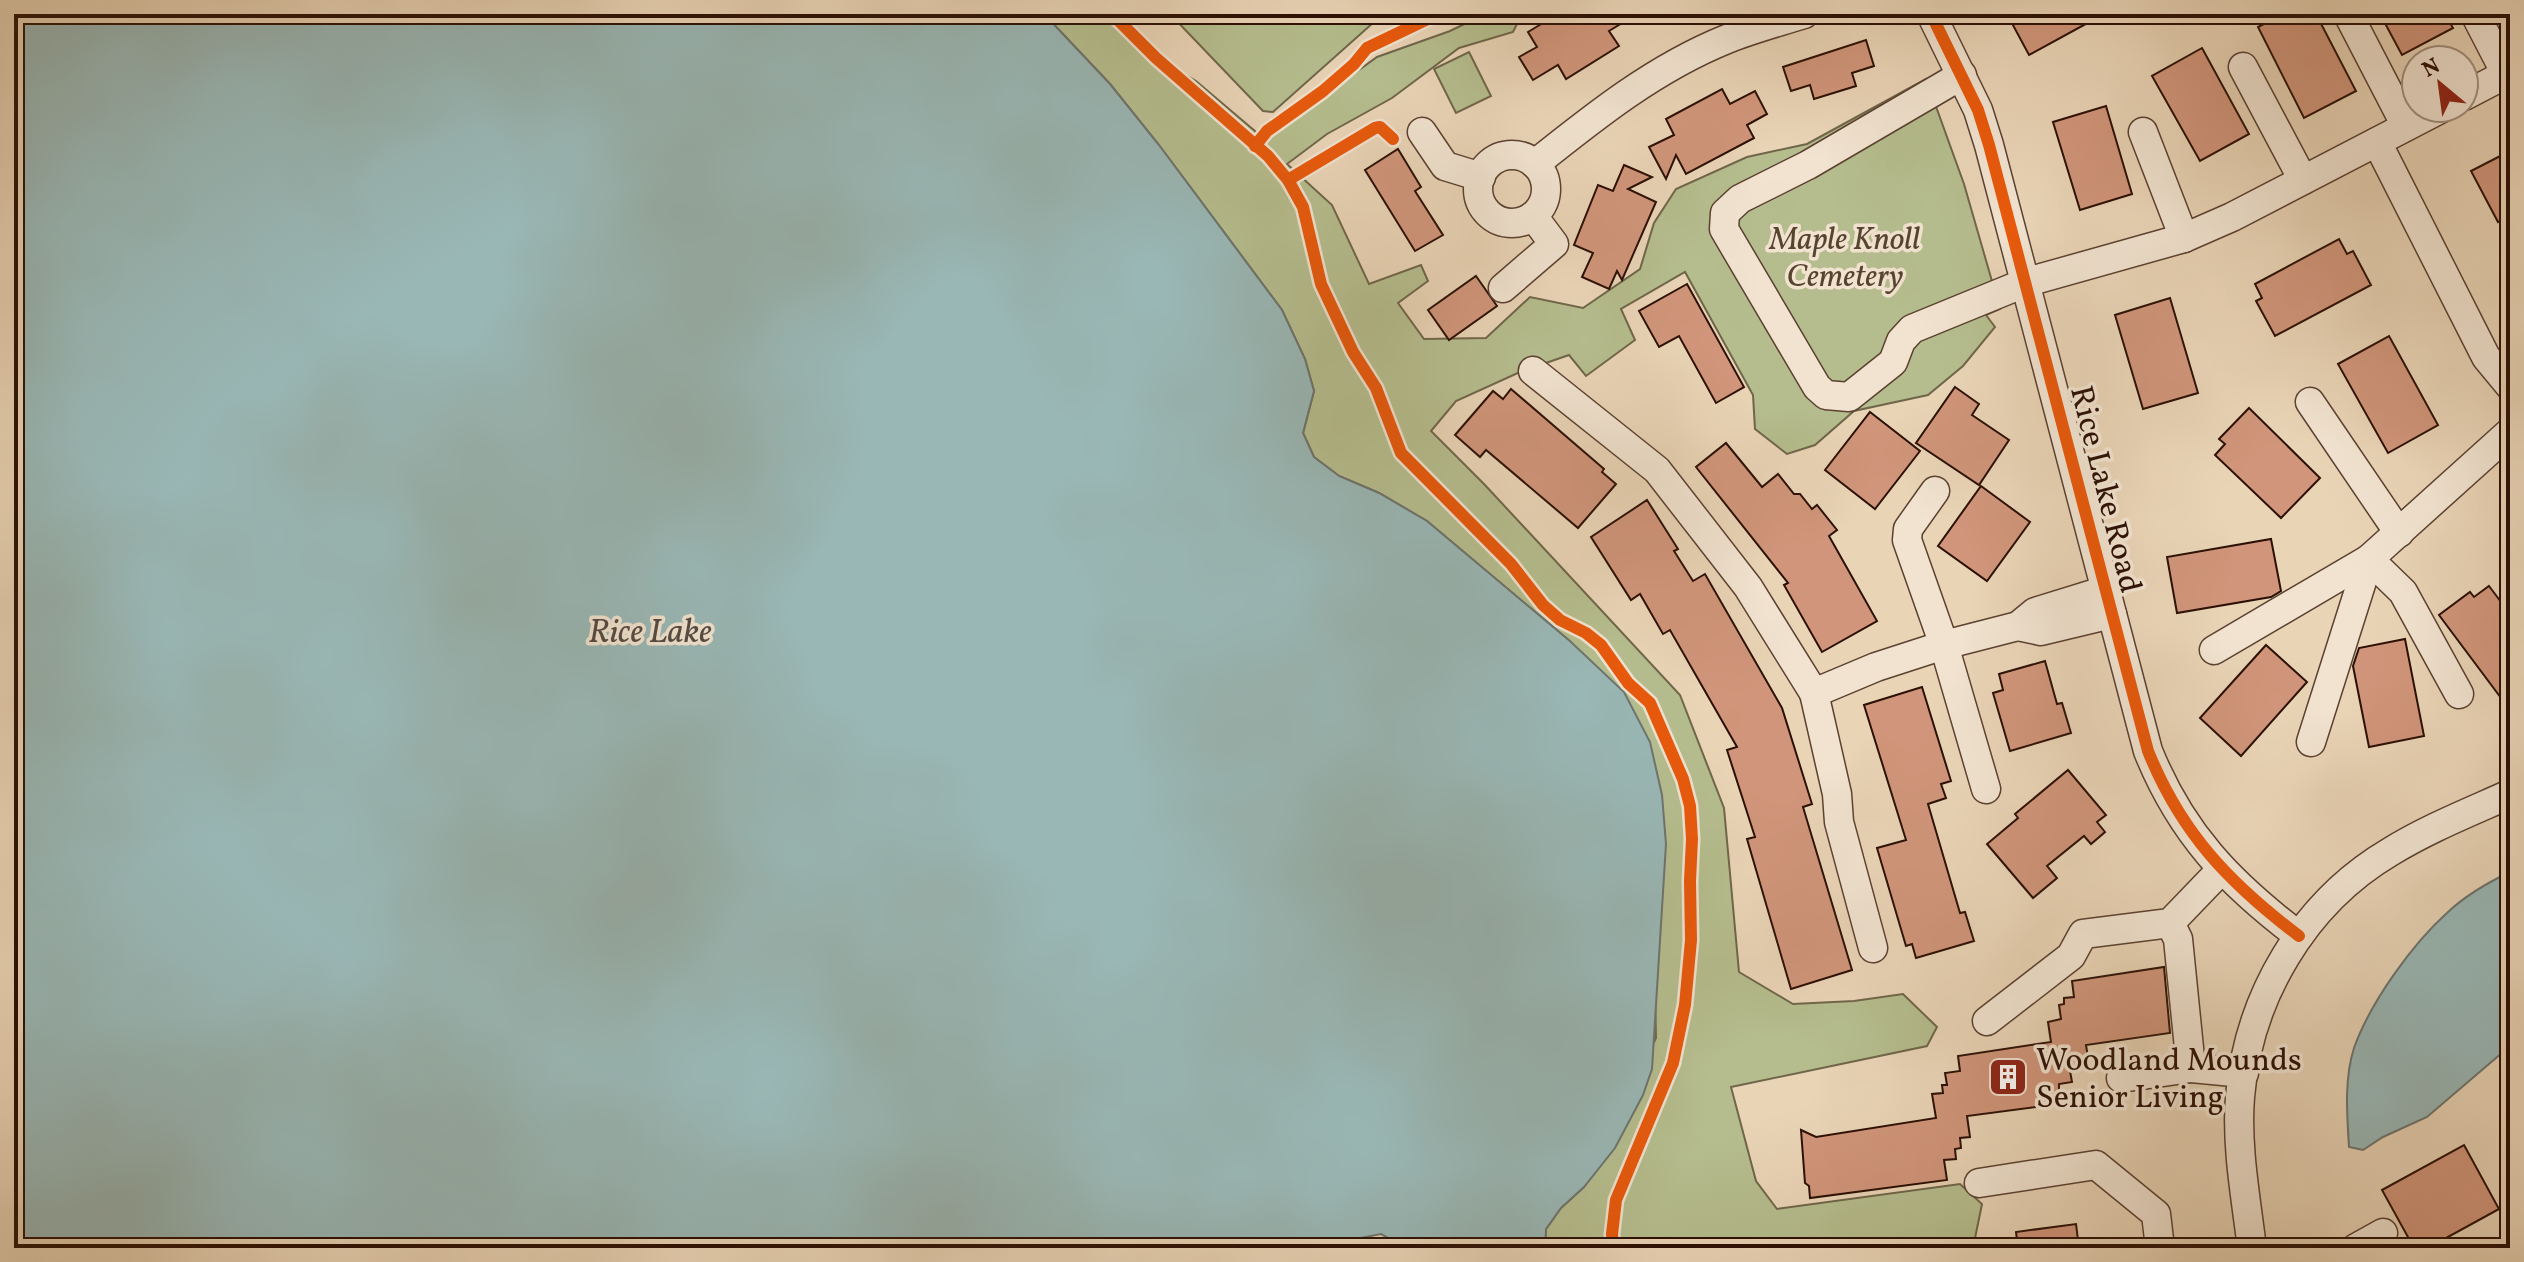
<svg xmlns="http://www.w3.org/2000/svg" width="2524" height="1262" font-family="Vollkorn,serif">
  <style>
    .green { fill: #b5bd8e; stroke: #70664a; stroke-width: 2 }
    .water { fill: #99b7b5; stroke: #6d746f; stroke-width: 2 }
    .building { fill: #d0957a; stroke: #2c1005; stroke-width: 2 }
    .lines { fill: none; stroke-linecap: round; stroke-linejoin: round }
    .minor-casing { stroke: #5b4131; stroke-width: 31 }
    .minor { stroke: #f1e3d0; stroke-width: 28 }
    .cycleway-casing { stroke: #f1e3d0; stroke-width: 17 }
    .cycleway { stroke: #e8590c; stroke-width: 12 }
    .labels { text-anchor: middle; stroke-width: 7; stroke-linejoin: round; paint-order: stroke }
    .park-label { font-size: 32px; font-style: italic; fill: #55442e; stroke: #f1e3d0 }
    .street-label { font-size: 32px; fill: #2c1005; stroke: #f1e3d0 }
    .poi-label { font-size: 32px; fill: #2c1005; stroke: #f1e3d0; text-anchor: start }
    .water-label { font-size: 34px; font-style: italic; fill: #524a43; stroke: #f1e3d0 }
  </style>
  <rect width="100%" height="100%" fill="#e9d4b6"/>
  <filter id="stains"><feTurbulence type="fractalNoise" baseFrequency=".0025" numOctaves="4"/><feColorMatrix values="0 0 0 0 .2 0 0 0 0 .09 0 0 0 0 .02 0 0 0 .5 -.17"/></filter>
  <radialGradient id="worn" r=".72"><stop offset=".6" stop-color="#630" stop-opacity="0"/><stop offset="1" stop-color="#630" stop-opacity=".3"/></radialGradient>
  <!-- green -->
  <g class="green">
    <polygon points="1044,14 1103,14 1128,40 1196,81 1262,137 1286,123 1377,57 1450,31 1485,14 1522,14 1513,32 1459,48 1392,98 1327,134 1287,164 1332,205 1369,284 1421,265 1428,281 1398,303 1424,339 1486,338 1530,297 1583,308 1640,269 1654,223 1676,189 1747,157 1807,144 1926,79 1964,184 2000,309 1986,315 1995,327 1963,366 1928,395 1854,411 1815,445 1787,454 1755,429 1753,395 1685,272 1621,309 1635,340 1586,376 1569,355 1520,372 1456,401 1431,431 1484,484 1680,695 1724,808 1739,972 1793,1004 1854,1001 1903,994 1937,1027 1927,1046 1731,1087 1756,1181 1777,1209 1960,1184 1982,1204 1973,1248 1545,1248 1546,1229 1561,1208 1584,1187 1656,1038 1655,993 1571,642 1427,521 1379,493 1339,476 1314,457 1303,433 1314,391 1305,359 1282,310 1159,145 1110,84"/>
    <polygon points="1170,14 1383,14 1273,112 1263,111"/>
    <polygon points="1469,52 1491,96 1456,113 1434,69"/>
  </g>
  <!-- water -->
  <g class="water">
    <path d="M14 14H1044L1110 84 1159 145 1282 310 1305 359 1314 391 1303 433 1314 457 1339 476 1379 493 1427 521 1571 642 1624 692 1650 742 1662 795 1666 844 1652 1069 1643 1095 1615 1148 1584 1187 1561 1208 1546 1229 1545 1248H1493L1490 1244 1477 1248H1407L1381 1234 1309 1248H14V519C23 507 17 488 14 473Z"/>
    <path d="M2510 872V1046L2427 1117 2383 1137 2363 1150 2349 1147C2347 1115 2344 1079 2354 1048 2370 1003 2412 944 2448 912 2465 896 2489 882 2510 872Z"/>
  </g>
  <!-- building -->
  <g class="building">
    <polygon points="1558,14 1637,14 1609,31 1619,46 1566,79 1558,65 1533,80 1519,57 1537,47 1528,32"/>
    <polygon points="2007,14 2104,14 2029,55"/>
    <polygon points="2283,14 2316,14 2356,91 2304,118 2258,27"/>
    <polygon points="2380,14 2445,14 2453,28 2402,55"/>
    <polygon points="1866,40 1874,66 1852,73 1856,86 1814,99 1810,85 1791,91 1783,67"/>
    <polygon points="2202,48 2249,134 2200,161 2152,76"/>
    <polygon points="1722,89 1730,104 1755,91 1767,114 1747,125 1754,138 1686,174 1676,155 1666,179 1649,147 1674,135 1666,119"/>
    <polygon points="2106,106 2132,194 2080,210 2053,122"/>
    <polygon points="1398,149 1421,187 1415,191 1443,235 1415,251 1365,170"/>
    <polygon points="2510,151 2510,215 2498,222 2471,171"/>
    <polygon points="1624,165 1652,177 1628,189 1656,202 1622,280 1617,271 1609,289 1582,277 1593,253 1574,245 1598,185 1613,191"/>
    <polygon points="2339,239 2347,254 2353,251 2371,285 2275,336 2256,301 2262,298 2255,284"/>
    <polygon points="1476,276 1497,306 1449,340 1428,310"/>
    <polygon points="1687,284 1744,387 1716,403 1679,336 1659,347 1639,311"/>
    <polygon points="2170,298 2198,393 2143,409 2115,315"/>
    <polygon points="2389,336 2438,425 2388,453 2338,364"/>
    <polygon points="1955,387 1979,404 1972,415 2009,440 1979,485 1916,443"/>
    <polygon points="1511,389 1604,469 1602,472 1616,484 1578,528 1486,450 1480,457 1455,435 1493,391 1503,399"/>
    <polygon points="2249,408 2320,478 2281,518 2215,455 2225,444 2219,439"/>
    <polygon points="1870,412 1920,451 1875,509 1825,470"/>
    <polygon points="1726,443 1762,487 1778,474 1794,494 1800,494 1812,509 1817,505 1837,530 1829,536 1877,621 1822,652 1784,585 1788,583 1696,467"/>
    <polygon points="1981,486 2030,522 1987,581 1938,546"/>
    <polygon points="1647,500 1678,549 1674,551 1693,581 1705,574 1782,708 1812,804 1803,807 1852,970 1791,989 1747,839 1755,837 1727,750 1737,747 1670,630 1663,634 1640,594 1631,600 1591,537"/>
    <polygon points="2271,539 2281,591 2271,597 2177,613 2167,557"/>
    <polygon points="2489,586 2510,614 2510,710 2439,615 2470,592 2474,597"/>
    <polygon points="2405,639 2424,736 2369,747 2353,666 2359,648"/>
    <polygon points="2266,645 2307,682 2241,756 2200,718"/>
    <polygon points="2045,661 2057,704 2062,703 2071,733 2010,751 1993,693 2003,690 1999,674"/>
    <polygon points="1922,687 1951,781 1941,784 1946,798 1928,804 1960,913 1965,912 1974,941 1916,958 1912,944 1906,946 1877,848 1906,840 1864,705"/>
    <polygon points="2068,770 2106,815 2097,822 2105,832 2091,844 2084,836 2047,866 2057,878 2033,898 1987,844 2018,818 2015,814"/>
    <polygon points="2164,967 2170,1033 2086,1045 2089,1064 2077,1066 2078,1069 2070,1071 2072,1082 2059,1084 2059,1104 1967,1116 1970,1137 1960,1138 1961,1148 1955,1149 1956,1159 1944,1160 1947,1180 1810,1198 1809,1186 1805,1183 1801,1130 1816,1137 1936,1118 1932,1094 1943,1093 1942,1085 1947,1085 1945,1073 1960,1071 1958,1056 2051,1042 2048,1022 2061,1019 2059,1005 2064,1004 2064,998 2074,997 2072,981"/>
    <polygon points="2464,1145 2499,1209 2428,1248 2414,1248 2382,1190"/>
    <polygon points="2076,1224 2079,1248 2018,1248 2016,1232"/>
  </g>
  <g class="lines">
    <defs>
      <g id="minor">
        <path d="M1931 14 1978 110 1989 145 2148 751C2181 833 2229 883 2299 936"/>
        <polyline points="2348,14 2406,126"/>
        <polyline points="2475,14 2506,74"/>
        <polyline points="2243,67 2303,180"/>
        <polyline points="1962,75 1808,165 1740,199 1725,213 1724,229 1817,387 1826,395 1849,397 1893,362 1901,341 1912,329 2027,282 2184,238 2232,217 2442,108"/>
        <polyline points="2464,96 2510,72"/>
        <polyline points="1422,132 1445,166 1481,177"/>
        <polyline points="2143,132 2184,238"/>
        <polyline points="2377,142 2486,357 2510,386"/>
        <circle cx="1512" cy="189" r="34"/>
        <path d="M1535 164C1595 116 1655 68 1727 39 1752 29 1778 22 1804 14"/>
        <polyline points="1503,288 1554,244 1533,216"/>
        <polyline points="1533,371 1657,470 1748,587 1814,693"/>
        <polyline points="2310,402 2399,533"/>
        <polyline points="1935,491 1908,529 1907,540 1944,645 1986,789"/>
        <polyline points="2369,559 2403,592 2459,694"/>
        <polyline points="2018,626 2041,631 2112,614"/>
        <polyline points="2214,650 2369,559 2510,432"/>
        <polyline points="2311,742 2369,559"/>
        <polyline points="2170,923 2178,939 2191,1068 2244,1073"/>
        <polyline points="1873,948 1839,822 1837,794 1814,693 1876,667 1944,645 2018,626 2035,612 2106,590"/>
        <polyline points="1987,1021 2071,956 2083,934 2170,923 2221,870"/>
        <polyline points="2121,1078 2191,1068"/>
        <polyline points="1979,1183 2096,1165 2156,1214 2160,1248"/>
        <path d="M2252 1248C2246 1199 2236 1146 2240 1097 2248 997 2304 903 2390 852 2427 829 2470 812 2510 794"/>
        <polyline points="2356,1248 2383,1233"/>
      </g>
    </defs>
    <!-- minor casing -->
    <use href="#minor" class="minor-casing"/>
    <!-- minor -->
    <use href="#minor" class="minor"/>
    <defs>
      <g id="cycleway">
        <polyline points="1112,14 1156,58 1268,156 1288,180 1303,207 1321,284 1353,352 1376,388 1401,453 1511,564 1543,605 1560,620 1586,633 1601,645 1628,683 1650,703 1683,779 1690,806 1692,839 1690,881 1691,940 1685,1005 1673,1063 1616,1200 1612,1234 1613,1248"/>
        <path d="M1931 14 1978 110 1989 145 2148 751C2181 833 2229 883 2299 936"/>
        <polyline points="1255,146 1267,131 1323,91 1354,64 1367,48 1438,14"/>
        <polyline points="1288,180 1375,128 1380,127 1393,139"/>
      </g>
    </defs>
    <!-- cycleway casing -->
    <use href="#cycleway" class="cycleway-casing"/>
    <!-- cycleway -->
    <use href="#cycleway" class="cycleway"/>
  </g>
  <!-- icons -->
  <defs>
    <symbol id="building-square" viewBox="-11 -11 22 22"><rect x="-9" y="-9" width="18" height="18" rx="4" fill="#8f2418" stroke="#f1e3d0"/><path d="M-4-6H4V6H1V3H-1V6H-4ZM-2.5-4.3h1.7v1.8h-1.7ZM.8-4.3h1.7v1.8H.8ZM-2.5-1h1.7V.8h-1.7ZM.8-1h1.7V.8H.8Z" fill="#fff"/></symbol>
  </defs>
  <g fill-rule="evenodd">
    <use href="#building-square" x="1986" y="1055" width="44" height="44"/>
  </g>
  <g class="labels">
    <!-- park labels -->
    <g class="park-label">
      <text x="1845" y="249">Maple Knoll<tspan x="1845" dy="37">Cemetery</tspan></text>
    </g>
    <!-- street labels -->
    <g class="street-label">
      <text transform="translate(2107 489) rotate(76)" y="11">Rice Lake Road</text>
    </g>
    <!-- poi labels -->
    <g class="poi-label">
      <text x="2036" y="1070">Woodland Mounds<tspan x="2036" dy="37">Senior Living</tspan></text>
    </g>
    <!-- water labels -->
    <g class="water-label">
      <text x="650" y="642">Rice Lake</text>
    </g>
  </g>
  <!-- margin -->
  <rect width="2524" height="1262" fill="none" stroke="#e9d4b6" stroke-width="48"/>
  <rect x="16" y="16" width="2492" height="1230" fill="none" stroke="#2c1005" stroke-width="4"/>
  <rect x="24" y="24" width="2476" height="1214" fill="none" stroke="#2c1005" stroke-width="2"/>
  <!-- north arrow -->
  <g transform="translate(2440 84) rotate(331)"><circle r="38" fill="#f1e3d0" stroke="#a28f7f" stroke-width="2"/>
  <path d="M0-6L14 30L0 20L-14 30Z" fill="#8f2418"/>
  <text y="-12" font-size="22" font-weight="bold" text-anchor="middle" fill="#2c1005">N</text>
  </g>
  <rect width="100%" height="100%" filter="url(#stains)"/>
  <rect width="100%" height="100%" fill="url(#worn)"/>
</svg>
